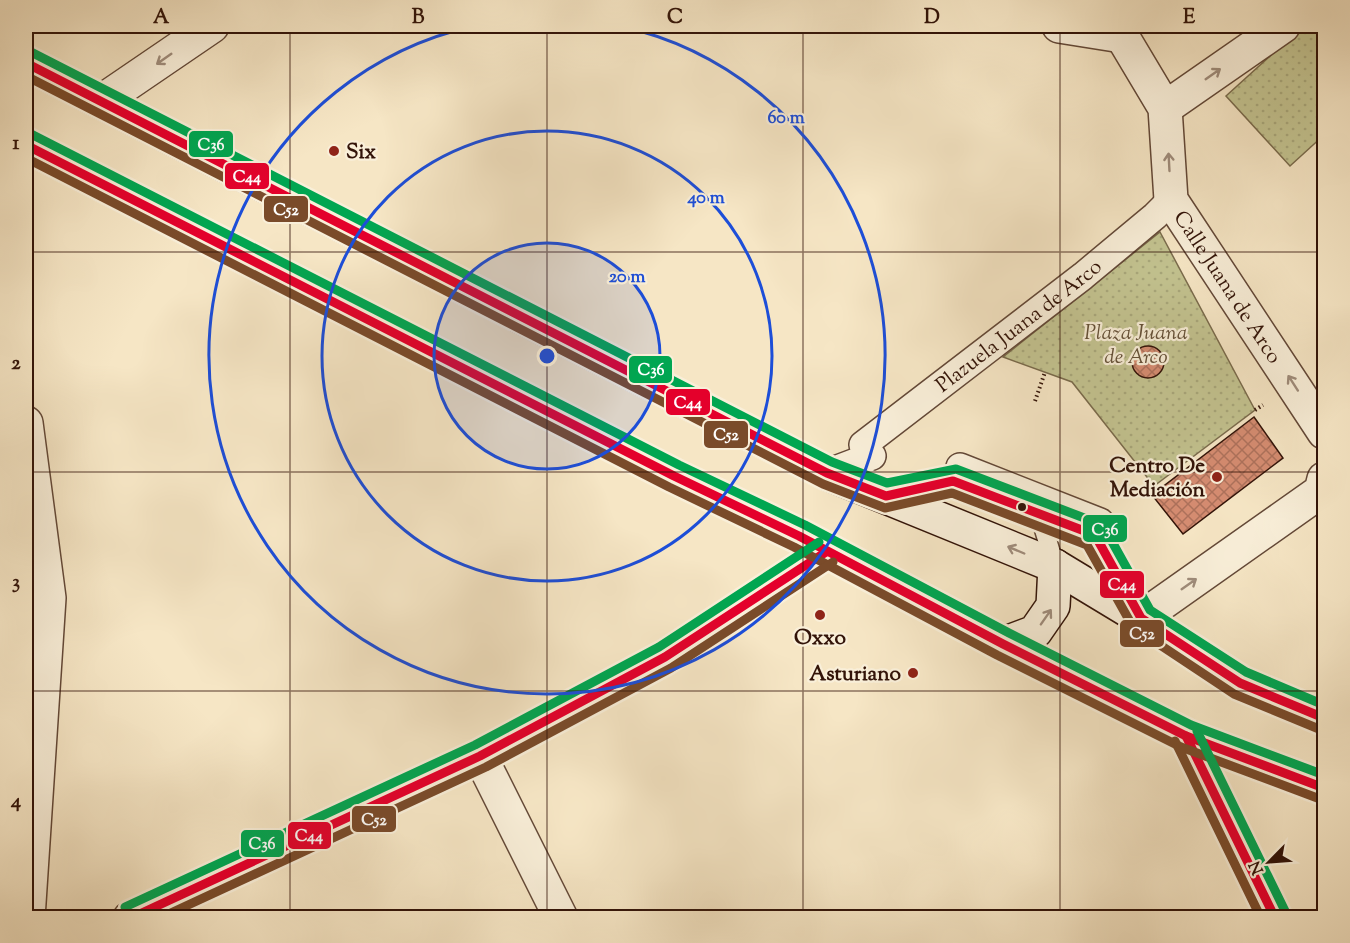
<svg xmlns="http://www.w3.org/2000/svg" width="1350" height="943" font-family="'Sorts Mill Goudy',serif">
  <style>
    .park { fill: url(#park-dots); stroke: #7a6b4c; stroke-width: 1.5 }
    .building { fill: url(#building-cross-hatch); stroke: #321308; stroke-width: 1.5 }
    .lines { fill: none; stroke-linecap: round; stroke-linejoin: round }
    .service-casing { stroke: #634837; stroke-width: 21 }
    .pedestrian-casing { stroke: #634837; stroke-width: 30 }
    .minor-casing { stroke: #634837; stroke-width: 36 }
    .tertiary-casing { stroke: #634837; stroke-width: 36 }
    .secondary-casing { stroke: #321308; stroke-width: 36 }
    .path { stroke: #321308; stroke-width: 4; stroke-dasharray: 1.5 3; stroke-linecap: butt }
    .service { stroke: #f9efd9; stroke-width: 18 }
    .pedestrian { stroke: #f9efd9; stroke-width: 27 }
    .minor { stroke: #f9efd9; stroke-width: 33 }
    .tertiary { stroke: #f9efd9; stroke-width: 33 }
    .secondary { stroke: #f9efd9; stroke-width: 33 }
    .bus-1-casing { stroke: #f9efd9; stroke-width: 14 }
    .bus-2-casing { stroke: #f9efd9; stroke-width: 14 }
    .bus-3-casing { stroke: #f9efd9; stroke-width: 14 }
    .bus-1 { stroke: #e4002b; stroke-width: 9 }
    .bus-2 { stroke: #7a4b2a; stroke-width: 9 }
    .bus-3 { stroke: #00a651; stroke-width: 9 }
    .oneway { stroke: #9f8c7b }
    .grid { fill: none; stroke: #321308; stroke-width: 1.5; stroke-opacity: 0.55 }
    .ring { fill: none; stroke: #1d4ed8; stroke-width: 3 }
    .poi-dot { fill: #8f2418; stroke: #f9efd9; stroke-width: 2 }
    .bus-dot { fill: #321308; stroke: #f9efd9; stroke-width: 2 }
    .labels { text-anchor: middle; stroke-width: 4.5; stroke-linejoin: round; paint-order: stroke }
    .poi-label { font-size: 21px; font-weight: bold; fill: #321308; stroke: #f9efd9; text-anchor: end }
    .street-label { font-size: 21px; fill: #321308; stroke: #f9efd9 }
    .park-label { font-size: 21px; font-style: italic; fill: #655138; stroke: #f9efd9 }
    .centre { fill: #1d4ed8; stroke: #f9efd9; stroke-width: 3 }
    .ring-label { font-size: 18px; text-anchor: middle; font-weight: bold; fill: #1d4ed8; stroke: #f9efd9; stroke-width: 4.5; stroke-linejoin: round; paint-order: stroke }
    .line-badge { stroke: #f9efd9; stroke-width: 2 }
    .badge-label { font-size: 16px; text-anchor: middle; font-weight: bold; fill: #fff }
    .neatline { fill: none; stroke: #321308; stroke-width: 2 }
    .grid-label { font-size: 20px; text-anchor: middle; font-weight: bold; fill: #321308 }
  </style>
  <defs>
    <pattern id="park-dots" width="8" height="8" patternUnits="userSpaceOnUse" patternTransform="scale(1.5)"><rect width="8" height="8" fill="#c3c390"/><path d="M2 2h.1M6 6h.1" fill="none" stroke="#a8a77b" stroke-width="1.8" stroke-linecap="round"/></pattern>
    <pattern id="building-cross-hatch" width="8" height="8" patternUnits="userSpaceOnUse" patternTransform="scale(1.5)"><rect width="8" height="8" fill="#d58c71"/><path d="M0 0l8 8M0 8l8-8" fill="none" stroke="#ad715b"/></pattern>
  </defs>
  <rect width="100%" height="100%" fill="#f6e6c5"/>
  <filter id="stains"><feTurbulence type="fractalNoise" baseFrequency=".00333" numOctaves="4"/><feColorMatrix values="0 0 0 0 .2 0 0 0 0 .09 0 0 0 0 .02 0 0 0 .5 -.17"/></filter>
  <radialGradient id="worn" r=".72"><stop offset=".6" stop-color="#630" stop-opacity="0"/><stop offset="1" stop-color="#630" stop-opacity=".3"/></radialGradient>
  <!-- park -->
  <g class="park">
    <polygon points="1303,26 1324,26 1324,135 1290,166 1226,96"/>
    <polygon points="1160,232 1255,410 1154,486 1072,382 1003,357"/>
  </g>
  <!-- building -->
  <g class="building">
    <circle cx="1148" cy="362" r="16"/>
    <polygon points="1254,417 1283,458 1183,534 1152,495"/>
  </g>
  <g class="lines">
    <defs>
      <g id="service">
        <polyline points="888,496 953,481 1095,535 1137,611"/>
        <polyline points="1039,513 1055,566"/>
      </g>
      <g id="pedestrian">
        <path id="s1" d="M863 445 1083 276 1155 216 1171 200"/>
        <polyline points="960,467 1100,522"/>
        <polyline points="827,473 872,456"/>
      </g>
      <g id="minor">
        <polyline points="1059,26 1122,36"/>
        <path id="s2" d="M1122 36 1165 108 1171 200 1324 432"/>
        <polyline points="102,101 212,26"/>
        <polyline points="1165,108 1283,26"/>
        <polyline points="26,423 49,598 28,918"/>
        <polyline points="1141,618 1321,491 1324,479"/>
        <polyline points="480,756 561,918"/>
        <polyline points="130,918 480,756 665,657 826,552"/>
      </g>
      <polyline id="tertiary" points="1186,736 1275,918"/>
      <g id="secondary">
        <polyline points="26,63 827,473 1055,566 1141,618 1240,683 1324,718"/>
        <polyline points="26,145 674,476 799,536 1003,644 1186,736 1324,788"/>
        <polyline points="1003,644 1035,632 1053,606 1055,566"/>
      </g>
    </defs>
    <!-- service casing -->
    <use href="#service" class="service-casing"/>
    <!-- pedestrian casing -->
    <use href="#pedestrian" class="pedestrian-casing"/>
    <!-- minor casing -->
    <use href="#minor" class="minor-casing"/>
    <!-- tertiary casing -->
    <use href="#tertiary" class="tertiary-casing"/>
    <!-- secondary casing -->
    <use href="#secondary" class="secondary-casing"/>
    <!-- path -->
    <g class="path">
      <polyline points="1035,401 1045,372"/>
      <polyline points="1255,410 1263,405"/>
      <polyline points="1143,496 1154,486"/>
    </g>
    <!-- service -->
    <use href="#service" class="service"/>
    <!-- pedestrian -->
    <use href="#pedestrian" class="pedestrian"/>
    <!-- minor -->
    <use href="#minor" class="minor"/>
    <!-- tertiary -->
    <use href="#tertiary" class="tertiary"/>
    <!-- secondary -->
    <use href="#secondary" class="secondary"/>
    <defs>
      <g id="bus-1">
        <polyline points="26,63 827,473 886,496 953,481 1095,535 1141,618 1240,683 1324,718"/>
        <polyline points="26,145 674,476 799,536 1003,644 1186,736 1324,788"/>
        <polyline points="1186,736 1275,918"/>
        <polyline points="131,918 480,756 665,657 826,552"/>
      </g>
      <g id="bus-2">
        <polyline points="26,76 823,484 885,508 952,493 1087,545 1133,627 1234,694 1319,729"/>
        <polyline points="26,158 669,487 794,547 997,655 1181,747 1320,799"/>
        <polyline points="1175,741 1261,918"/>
        <polyline points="160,918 486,767 671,668 833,562"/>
      </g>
      <g id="bus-3">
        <polyline points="31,52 832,462 887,483 956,469 1100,524 1105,529 1150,610 1246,672 1324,705"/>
        <polyline points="31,134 679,465 805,525 1009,633 1191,725 1324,775"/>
        <polyline points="1197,731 1286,913"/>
        <polyline points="125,907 475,745 659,647 819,542"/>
      </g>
    </defs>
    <!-- bus-1 casing -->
    <use href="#bus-1" class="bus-1-casing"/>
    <!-- bus-2 casing -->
    <use href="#bus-2" class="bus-2-casing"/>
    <!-- bus-3 casing -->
    <use href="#bus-3" class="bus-3-casing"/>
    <!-- bus-1 -->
    <use href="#bus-1" class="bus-1"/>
    <!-- bus-2 -->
    <use href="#bus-2" class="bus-2"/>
    <!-- bus-3 -->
    <use href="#bus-3" class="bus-3"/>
  </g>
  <!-- one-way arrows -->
  <defs><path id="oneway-shaft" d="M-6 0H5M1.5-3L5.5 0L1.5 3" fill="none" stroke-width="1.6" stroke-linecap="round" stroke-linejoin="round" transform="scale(1.5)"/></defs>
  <g class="oneway">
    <use href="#oneway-shaft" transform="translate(164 59) rotate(145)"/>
    <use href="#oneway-shaft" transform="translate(1213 74) rotate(-35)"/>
    <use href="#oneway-shaft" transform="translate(1169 162) rotate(-93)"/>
    <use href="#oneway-shaft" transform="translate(1293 383) rotate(-123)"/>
    <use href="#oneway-shaft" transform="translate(1016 550) rotate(-157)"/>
    <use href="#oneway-shaft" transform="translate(1189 584) rotate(-35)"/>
    <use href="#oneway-shaft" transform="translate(1046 617) rotate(-55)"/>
  </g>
  <!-- grid -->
  <path class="grid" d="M290 26V918M547 26V918M803 26V918M1060 26V918M26 252H1324M26 472H1324M26 691H1324"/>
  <!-- distance rings -->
  <circle cx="547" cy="356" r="113" fill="#1d4ed8" fill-opacity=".12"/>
  <g class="ring">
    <circle cx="547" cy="356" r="113"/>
    <circle cx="547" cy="356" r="225"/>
    <path d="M620 26A338 338 0 1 1 474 26"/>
  </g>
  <!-- markers -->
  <g class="poi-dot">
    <circle cx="334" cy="151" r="6"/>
    <circle cx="1217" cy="477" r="6"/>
    <circle cx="820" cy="615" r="6"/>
    <circle cx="913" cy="673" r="6"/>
  </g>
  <circle class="bus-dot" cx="1022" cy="507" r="5"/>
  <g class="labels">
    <!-- poi labels -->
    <g class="poi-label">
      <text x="346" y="158" text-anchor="start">Six</text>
      <text x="1205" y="472">Centro De<tspan x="1205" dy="24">Mediación</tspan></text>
      <text x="820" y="644" text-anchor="middle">Oxxo</text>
      <text x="901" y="680">Asturiano</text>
    </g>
    <!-- street labels -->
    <g class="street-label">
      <text dy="7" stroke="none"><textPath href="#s2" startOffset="280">Calle Juana de Arco</textPath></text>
      <text dy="7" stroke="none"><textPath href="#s1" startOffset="196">Plazuela Juana de Arco</textPath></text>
    </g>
    <!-- park labels -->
    <g class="park-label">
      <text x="1136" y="339">Plaza Juana<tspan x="1136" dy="24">de Arco</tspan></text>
    </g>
  </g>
  <circle cx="547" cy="356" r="9" class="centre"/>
  <g class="ring-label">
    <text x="786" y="123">60 m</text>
    <text x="706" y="203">40 m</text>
    <text x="627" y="282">20 m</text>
  </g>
  <g class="line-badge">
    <rect x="188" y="130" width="46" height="28" rx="6" fill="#00a651"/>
    <rect x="224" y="162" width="46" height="28" rx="6" fill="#e4002b"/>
    <rect x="263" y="195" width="46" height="28" rx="6" fill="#7a4b2a"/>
    <rect x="628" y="355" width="45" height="29" rx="6" fill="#00a651"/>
    <rect x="665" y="388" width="46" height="28" rx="6" fill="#e4002b"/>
    <rect x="703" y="420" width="46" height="29" rx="6" fill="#7a4b2a"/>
    <rect x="1082" y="514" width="46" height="29" rx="6" fill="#00a651"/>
    <rect x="1099" y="570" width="46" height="29" rx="6" fill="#e4002b"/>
    <rect x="1119" y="619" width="46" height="29" rx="6" fill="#7a4b2a"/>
    <rect x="351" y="805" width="46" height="28" rx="6" fill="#7a4b2a"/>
    <rect x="287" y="821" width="45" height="29" rx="6" fill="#e4002b"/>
    <rect x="240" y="829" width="45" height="29" rx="6" fill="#00a651"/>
  </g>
  <g class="badge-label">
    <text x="211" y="150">C36</text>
    <text x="247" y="182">C44</text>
    <text x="286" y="215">C52</text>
    <text x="651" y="375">C36</text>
    <text x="688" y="408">C44</text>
    <text x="726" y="440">C52</text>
    <text x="1105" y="535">C36</text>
    <text x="1122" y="590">C44</text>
    <text x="1142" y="639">C52</text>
    <text x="374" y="825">C52</text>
    <text x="309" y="841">C44</text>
    <text x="262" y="849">C36</text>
  </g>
  <!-- margin -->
  <rect width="1350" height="943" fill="none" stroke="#f6e6c5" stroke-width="66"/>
  <!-- north arrow -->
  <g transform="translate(1269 862) rotate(245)" stroke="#f9efd9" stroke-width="4.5" paint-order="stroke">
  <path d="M0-4.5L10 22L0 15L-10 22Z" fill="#321308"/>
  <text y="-9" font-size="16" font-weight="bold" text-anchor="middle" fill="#321308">N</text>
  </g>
  <rect x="33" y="33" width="1284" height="877" class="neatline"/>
  <g class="grid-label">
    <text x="161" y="23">A</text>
    <text x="418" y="23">B</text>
    <text x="675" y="23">C</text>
    <text x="932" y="23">D</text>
    <text x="1189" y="23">E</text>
    <text x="16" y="149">1</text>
    <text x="16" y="369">2</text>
    <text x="16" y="588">3</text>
    <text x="16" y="807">4</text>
  </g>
  <rect width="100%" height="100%" filter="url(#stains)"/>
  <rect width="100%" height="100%" fill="url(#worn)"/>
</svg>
